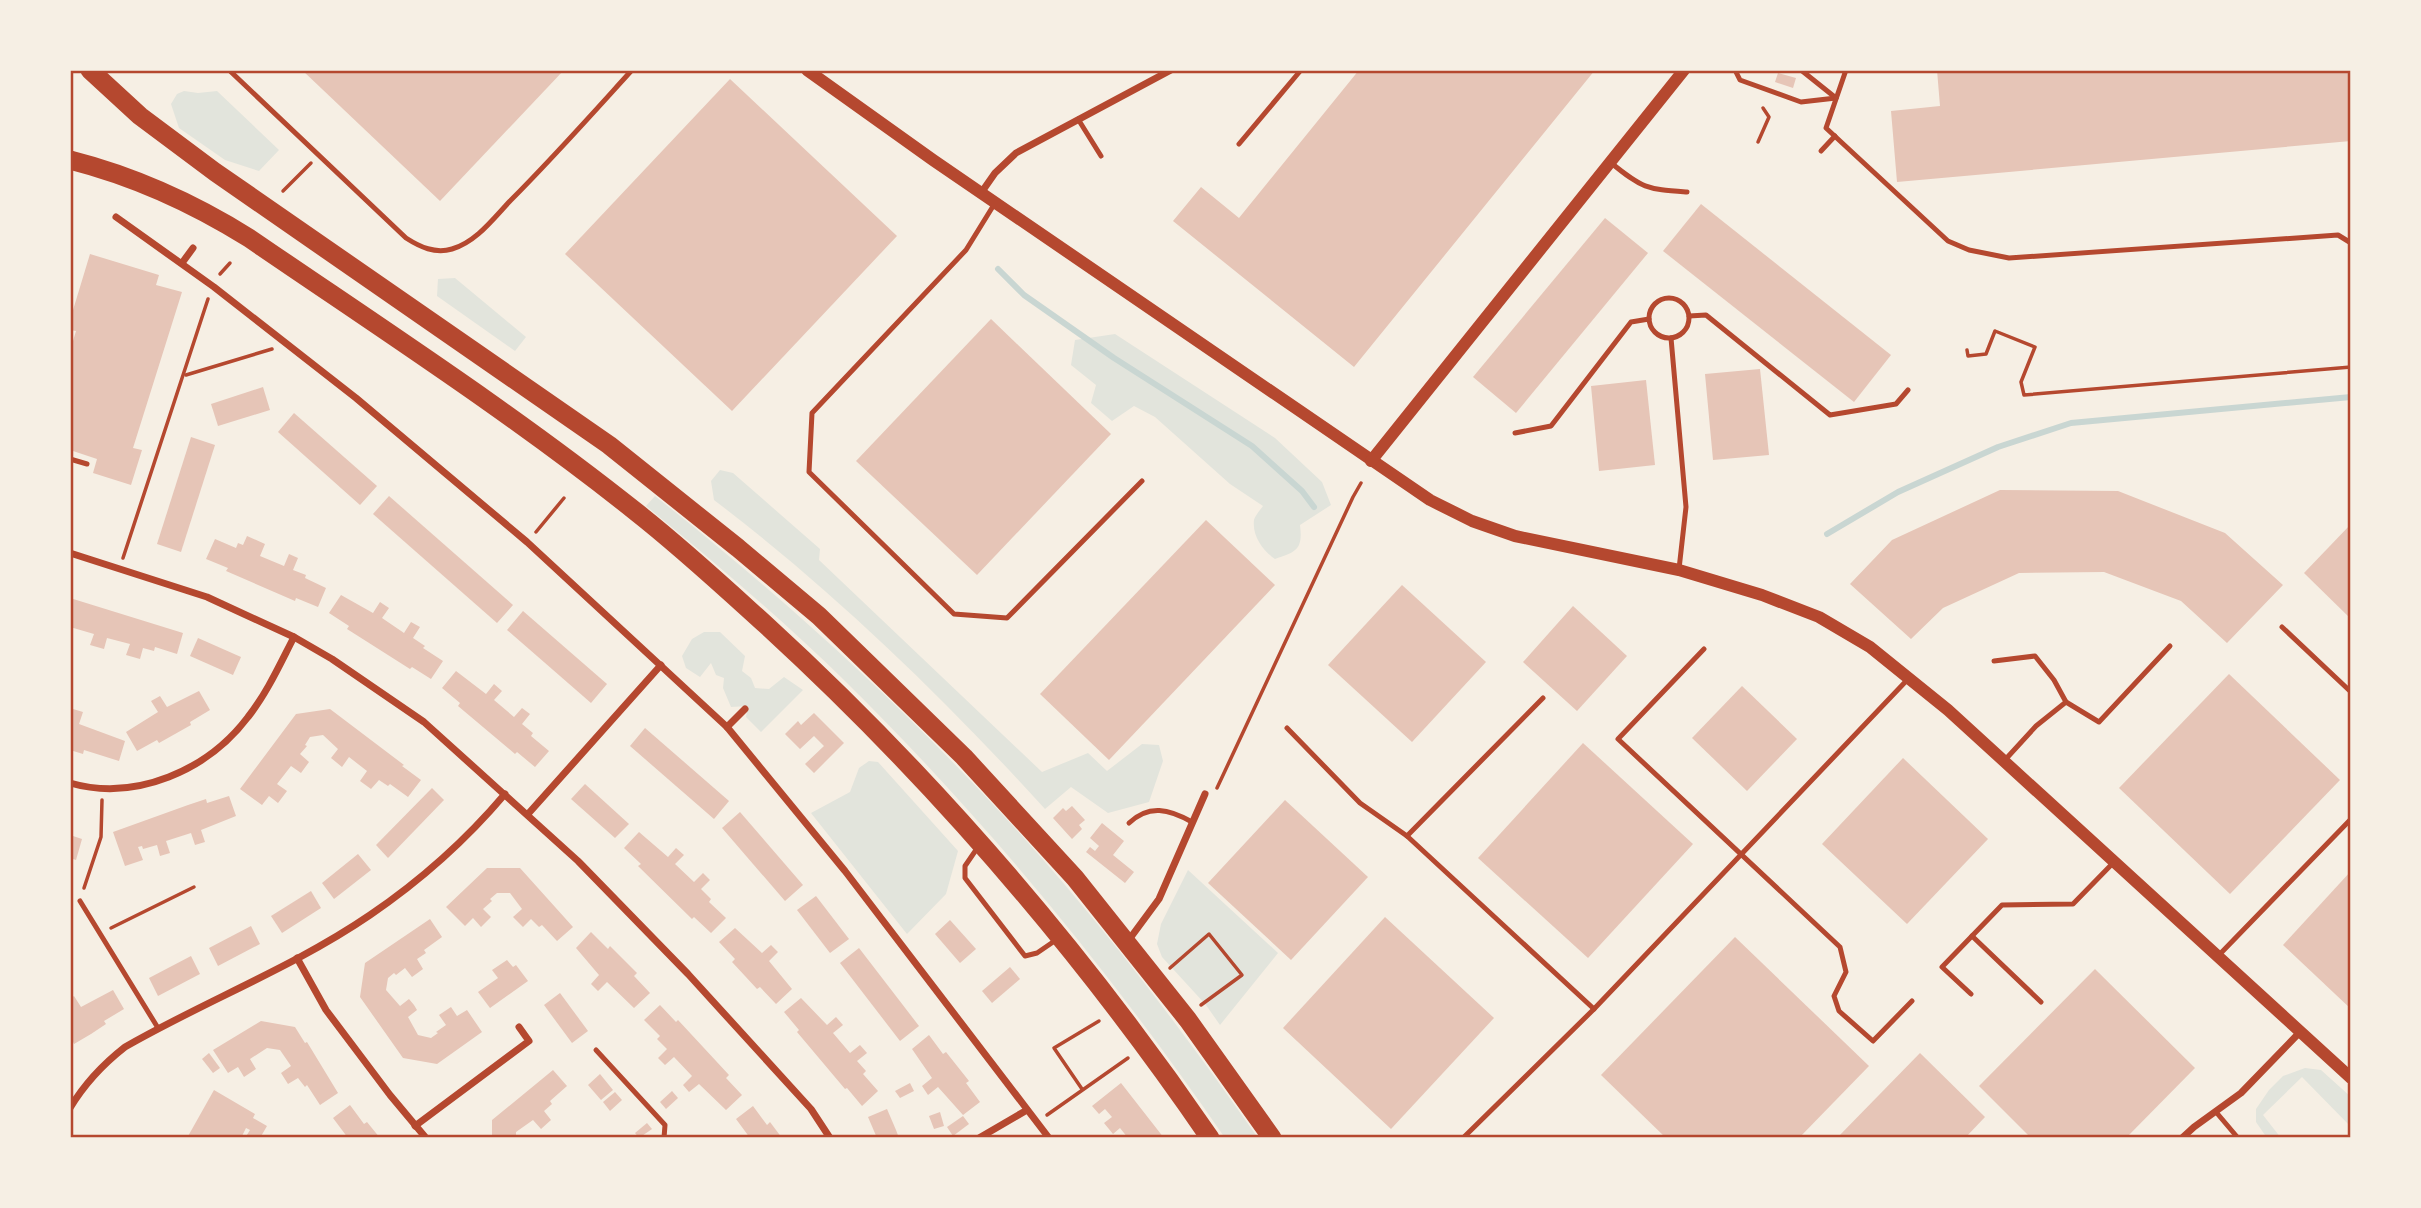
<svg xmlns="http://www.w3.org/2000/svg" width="2421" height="1208" font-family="Lato,sans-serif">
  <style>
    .green { fill: #e2e4dc }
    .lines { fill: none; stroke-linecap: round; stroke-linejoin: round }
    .stream { stroke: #c9d6d2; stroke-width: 6 }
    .building { fill: #e6c5b7 }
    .path { stroke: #b5482f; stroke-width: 3.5 }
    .service { stroke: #b5482f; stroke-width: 5 }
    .minor { stroke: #b5482f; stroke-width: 7 }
    .tertiary { stroke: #b5482f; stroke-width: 12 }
    .trunk { stroke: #b5482f; stroke-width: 19 }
    .neatline { fill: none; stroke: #b5482f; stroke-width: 2.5 }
  </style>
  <rect width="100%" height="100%" fill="#f6efe4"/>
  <!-- green -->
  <g class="green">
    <polygon points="184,91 198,93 217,91 279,150 259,171 225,160 179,128 171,104 177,94"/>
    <polygon points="455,278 526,337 515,351 437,296 438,279"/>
    <path d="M1115 334 1275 438 1322 482 1331 505 1300 525C1303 549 1297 552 1275 559 1263 551 1252 536 1254 520 1255 516 1260 510 1263 506L1230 484 1155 417 1134 406 1112 421 1091 403 1096 385 1071 365 1075 340Z"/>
    <path d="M720 470 733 473 820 549 819 560 1042 772 1088 753 1107 771 1142 744 1159 745 1163 761 1149 802 1108 813 1071 787 1045 809C944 698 834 591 714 500L711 481Z"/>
    <path d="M655 496C803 613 943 742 1065 885 1134 966 1197 1051 1258 1138H1225C1112 974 987 821 845 681 782 619 714 562 646 506Z"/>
    <polygon points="704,632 720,632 745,656 742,671 751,678 755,688 769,689 784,677 803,690 761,732 746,717 748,706 731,707 723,688 724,678 716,675 711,663 700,677 686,668 682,656 692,639"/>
    <polygon points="869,761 878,762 958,851 946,894 907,934 811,813 850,792 859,768"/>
    <polygon points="1188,870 1278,953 1220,1025 1206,1005 1162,957 1157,944 1161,924"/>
    <polygon points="2305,1068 2321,1070 2351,1097 2351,1127 2302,1077 2263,1115 2281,1138 2267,1138 2256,1122 2256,1109 2269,1090 2283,1076"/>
  </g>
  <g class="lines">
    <!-- stream -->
    <g class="stream">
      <polyline points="998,269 1024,295 1114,358 1252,446 1302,491 1314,507"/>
      <polyline points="1827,534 1898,492 1998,447 2071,423 2351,397"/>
    </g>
  </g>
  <!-- building -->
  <g class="building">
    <polygon points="302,70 564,70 440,201"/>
    <polygon points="1359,70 1595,70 1354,367 1173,221 1201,187 1239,218"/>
    <polygon points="1937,70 2351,70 2351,141 1897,182 1891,111 1940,106"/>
    <polygon points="1778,73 1796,78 1793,88 1775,82"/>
    <polygon points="730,79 897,236 732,411 565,254"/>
    <polygon points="1701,204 1891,355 1854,402 1663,251"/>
    <polygon points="1605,218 1648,253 1516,413 1473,377"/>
    <polygon points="90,254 159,275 156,285 182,292 133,448 142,450 131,485 93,473 97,459 70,450 70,351 76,331 70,330 70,320"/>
    <polygon points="991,319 1111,434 977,575 856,461"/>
    <polygon points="1760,369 1769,455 1713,460 1705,374"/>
    <polygon points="1646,380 1655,465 1599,471 1591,386"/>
    <polygon points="263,387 270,410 218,426 211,404"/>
    <polygon points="294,413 377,486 360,505 278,432"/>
    <polygon points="191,437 215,445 181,552 157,544"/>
    <polygon points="2000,490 2118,491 2225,533 2283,585 2227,643 2181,601 2104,572 2019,573 1943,608 1911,639 1850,584 1892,540"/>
    <polygon points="389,496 513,605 497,623 373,514"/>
    <polygon points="1206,520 1275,585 1109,760 1040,694"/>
    <polygon points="2351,524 2351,619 2304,573"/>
    <polygon points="247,536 265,544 260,556 284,566 289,554 298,558 293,570 306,575 305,578 326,588 318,607 296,598 295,601 226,571 228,568 206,559 215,539 236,548 238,543 243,545"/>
    <polygon points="1402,585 1486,662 1412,742 1328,665"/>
    <polygon points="341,595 373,613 380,602 389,608 382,618 404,633 411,622 420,627 413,638 425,646 423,648 443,661 431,679 412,667 410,669 347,629 349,626 329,613"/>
    <polygon points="70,598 183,633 177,654 155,647 154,651 143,648 140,659 126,655 130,644 107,638 104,649 90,645 94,634 70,627"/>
    <polygon points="1573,606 1627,656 1577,711 1523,662"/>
    <polygon points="523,611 607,684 591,703 507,630"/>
    <polygon points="198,638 241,657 233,675 190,656"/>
    <polygon points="456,671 486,694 494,684 502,691 494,700 514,717 522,708 530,714 522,724 533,733 531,736 549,751 535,767 517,752 515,754 458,706 460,703 442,688"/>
    <polygon points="2229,674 2340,780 2230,894 2119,788"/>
    <polygon points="1742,686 1797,739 1747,791 1692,738"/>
    <polygon points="199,691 210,710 190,722 191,725 159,743 157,740 137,751 126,732 158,712 151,701 160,696 167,707"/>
    <polygon points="73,709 83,712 79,724 125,741 119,761 84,750 83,754 70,750 70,718"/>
    <polygon points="330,709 404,765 402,766 421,780 408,797 390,784 388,786 379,780 371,789 360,781 367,771 349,757 342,767 331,758 338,749 323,735 310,737 305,745 307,746 300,754 309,762 301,773 291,766 277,784 287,791 278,803 269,796 262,805 240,789 296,714"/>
    <polygon points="814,713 844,743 814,773 805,764 824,746 814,736 800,749 785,734 798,721 801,725"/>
    <polygon points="645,728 729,801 714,819 630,746"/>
    <polygon points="1583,743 1693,844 1588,958 1478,858"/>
    <polygon points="1903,758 1988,839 1907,924 1822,844"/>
    <polygon points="585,784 629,824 615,838 571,799"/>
    <polygon points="432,788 444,800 388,858 376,845"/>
    <polygon points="229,796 236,816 201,830 205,842 195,845 191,833 166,841 170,853 160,856 157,845 143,849 142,846 138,847 143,860 125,866 113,832 188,805 206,799 207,803"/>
    <polygon points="1285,800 1368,877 1291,960 1208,883"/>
    <polygon points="1072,806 1085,820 1079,825 1082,829 1072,839 1053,818 1063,808 1066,811"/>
    <polygon points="740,812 803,885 785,901 722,828"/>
    <polygon points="1102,823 1124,841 1113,855 1134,872 1125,883 1086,852 1090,847 1095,851 1099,846 1090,838"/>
    <polygon points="639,832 668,857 676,848 684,855 675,864 694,882 703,873 710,880 701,889 711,899 709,902 726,918 711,933 694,917 692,919 638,866 641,864 624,848"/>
    <polygon points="70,835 82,839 76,860 70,858"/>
    <polygon points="358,854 371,870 334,899 322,883"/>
    <polygon points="487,868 520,868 573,927 557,941 542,925 539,927 531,919 523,927 513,917 522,909 510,893 497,893 490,899 492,901 483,909 491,917 481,927 473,918 465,926 446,907"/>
    <polygon points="2351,871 2351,1009 2283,945"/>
    <polygon points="311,891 321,908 282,933 271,916"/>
    <polygon points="816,896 849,939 830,953 797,910"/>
    <polygon points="1385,917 1494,1018 1391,1129 1283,1028"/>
    <polygon points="430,919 442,937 424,950 426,953 417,959 423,969 412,977 405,968 396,975 394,973 388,978 386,990 400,1006 409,999 414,1005 417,1010 408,1017 418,1035 431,1038 438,1033 436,1032 446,1025 439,1015 451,1007 457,1016 467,1010 482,1032 437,1064 403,1058 360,997 365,963"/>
    <polygon points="950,920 976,949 960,963 935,934"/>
    <polygon points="251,926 260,944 218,966 209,948"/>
    <polygon points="735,928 762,953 771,945 778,952 769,961 792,989 776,1004 760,987 757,989 745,976 732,962 735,959 719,942"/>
    <polygon points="591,932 608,949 610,946 637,973 634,976 650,993 634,1008 607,982 598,991 591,984 599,975 576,948"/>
    <polygon points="1735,937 1869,1066 1799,1138 1666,1138 1601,1075"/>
    <polygon points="859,948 919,1026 900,1041 840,963"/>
    <polygon points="191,956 200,974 158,996 149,978"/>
    <polygon points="507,960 513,967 516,965 528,981 490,1008 478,992 498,978 492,970"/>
    <polygon points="1010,967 1020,979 992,1003 982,991"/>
    <polygon points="2095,969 2195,1068 2126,1138 2031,1138 1979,1086"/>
    <polygon points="113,990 124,1009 104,1021 106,1024 91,1034 74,1044 72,1040 70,1042 70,1014 72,1013 70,999 74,996 81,1007"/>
    <polygon points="560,993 588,1031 572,1043 544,1005"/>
    <polygon points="801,998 827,1025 836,1017 843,1025 833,1033 850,1053 860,1045 867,1053 857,1061 866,1071 863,1074 878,1091 862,1106 847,1088 845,1089 797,1032 799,1030 784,1012"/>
    <polygon points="660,1005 676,1022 678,1020 729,1075 726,1078 742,1095 726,1110 699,1084 689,1092 683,1085 692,1076 674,1057 665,1065 658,1058 667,1049 657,1039 660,1036 644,1020"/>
    <polygon points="261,1021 295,1027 305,1043 307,1042 338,1093 320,1105 307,1085 305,1087 298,1078 288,1084 281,1073 291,1066 280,1050 267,1048 250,1059 256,1069 244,1077 238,1067 228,1073 213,1050"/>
    <polygon points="929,1035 943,1054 946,1052 969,1081 966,1083 980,1102 963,1115 938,1087 928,1095 922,1086 932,1078 912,1049"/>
    <polygon points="209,1053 220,1068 213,1073 202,1059"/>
    <polygon points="1920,1053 1985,1117 1965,1138 1837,1138"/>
    <polygon points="553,1070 567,1086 550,1101 552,1104 544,1111 551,1120 541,1129 533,1120 516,1132 516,1138 492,1138 492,1120"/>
    <polygon points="600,1074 613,1090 601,1100 588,1085"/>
    <polygon points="910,1083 914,1091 900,1098 895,1091"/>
    <polygon points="1121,1083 1164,1138 1128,1138 1120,1128 1113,1134 1104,1123 1112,1117 1105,1109 1099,1114 1092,1106"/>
    <polygon points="214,1090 255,1114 253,1118 267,1126 260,1138 245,1138 250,1130 246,1128 241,1138 187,1138"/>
    <polygon points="672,1091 678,1098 666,1109 660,1102"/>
    <polygon points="615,1092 622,1100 610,1111 603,1102"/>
    <polygon points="350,1105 364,1124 367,1122 380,1138 348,1138 333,1118"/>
    <polygon points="753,1106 767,1125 770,1122 782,1138 750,1138 736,1119"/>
    <polygon points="887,1109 896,1130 899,1138 877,1138 868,1117"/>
    <polygon points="940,1112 944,1126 934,1129 929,1116"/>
    <polygon points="963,1116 969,1124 953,1136 947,1127"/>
    <polygon points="647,1123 652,1129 639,1138 635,1133"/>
  </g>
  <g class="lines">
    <!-- path -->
    <g class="path">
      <polyline points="1758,142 1769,117 1763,108"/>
      <polyline points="283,191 311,163"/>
      <polyline points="220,274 230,263"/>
      <polyline points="1967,350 1968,356 1986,354 1995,331 2035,347 2021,382 2024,395 2351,367"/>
      <polyline points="186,375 272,349"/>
      <polyline points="536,532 564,498"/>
      <polyline points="123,558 208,299"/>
      <polyline points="1217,788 1353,497 1361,483"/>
      <polyline points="84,888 101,837 102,800"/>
      <polyline points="111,928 194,887"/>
      <polyline points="1170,968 1209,934 1242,975 1201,1005"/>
      <polyline points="1082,1089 1054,1048 1099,1021"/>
      <polyline points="1047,1115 1128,1058"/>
    </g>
    <!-- service -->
    <g class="service">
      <path d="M229 70 406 238C420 247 435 254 452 249 476 242 493 219 510 201 552 159 592 114 632 70"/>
      <polyline points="1735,70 1740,80 1801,102 1836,98"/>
      <polyline points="1801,70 1836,98"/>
      <polyline points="1846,70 1826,128 1948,241 1969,250 2009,258 2338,235 2351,243"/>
      <polyline points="1078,119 1101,156"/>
      <polyline points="1239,144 1301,70"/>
      <polyline points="1821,151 1835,136"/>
      <path d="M1610 162C1643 189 1646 189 1687 192"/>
      <polyline points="995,203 966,250 812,413 809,472 954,614 1007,618 1142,481"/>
      <circle cx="1669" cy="318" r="20"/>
      <polyline points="1689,316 1706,315 1830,415 1896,404 1908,390"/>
      <polyline points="1671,338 1686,507 1679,569"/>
      <polyline points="1515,433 1551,426 1631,322 1649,319"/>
      <polyline points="70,459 87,464"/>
      <polyline points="2282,627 2351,692"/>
      <polyline points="1704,649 1618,739 1840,947 1846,972 1834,996 1839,1011 1873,1041 1912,1001"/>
      <polyline points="1994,661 2035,656 2054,680 2066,702 2036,726 2004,761"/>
      <polyline points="2066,702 2099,722 2170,646"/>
      <polyline points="1287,728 1360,803 1407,836 1594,1009"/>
      <path d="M1129 823C1149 804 1169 809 1192 822"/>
      <polyline points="1407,836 1543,698"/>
      <polyline points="978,847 965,866 965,878 1025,956 1037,953 1056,940"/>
      <polyline points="80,901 158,1028"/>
      <polyline points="1972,936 2041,1002"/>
      <polyline points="2219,955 2351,819"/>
      <polyline points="1971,994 1942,967 2002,905 2073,904 2114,862"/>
      <polyline points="596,1050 665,1125 664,1138"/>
      <polyline points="2216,1112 2238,1138"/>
      <polyline points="1463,1138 1594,1009 1909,678"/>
    </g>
    <!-- minor -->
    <g class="minor">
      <polyline points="981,193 995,173 1016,153 1171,70"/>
      <polyline points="116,217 214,287 356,398 527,542 727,727 845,871 1049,1138"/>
      <polyline points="182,263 193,248"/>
      <polyline points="70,553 207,597 294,637 332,659 424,722 578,861 688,974 811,1109 830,1138"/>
      <polyline points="727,727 745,709"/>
      <path d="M70 783C136 802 208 770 248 717 267 693 280 664 294 637"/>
      <polyline points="528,814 661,665"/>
      <polyline points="1128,941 1159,899 1205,794"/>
      <polyline points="297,958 326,1010 390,1095 426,1138"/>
      <path d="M70 1108C85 1083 102 1065 125 1047 205 1001 294 967 370 915 420 881 466 840 505 794"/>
      <polyline points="415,1126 529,1041 519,1027"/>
      <polyline points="979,1138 1027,1110"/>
      <polyline points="2182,1138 2194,1127 2241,1093 2301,1031"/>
    </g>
    <!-- tertiary -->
    <g class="tertiary">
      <polyline points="807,70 933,160 1430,500 1472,521 1515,536 1679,570 1762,595 1819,617 1870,647 1948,710 2351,1078"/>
      <polyline points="1371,461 1684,70"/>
    </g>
    <!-- trunk -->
    <g class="trunk">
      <polyline points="90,70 140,116 215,172 609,445 738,548 819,616 964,757 1075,878 1188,1020 1272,1138"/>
      <path d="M70 160C133 176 193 203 249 238 379 327 512 413 635 511 681 547 723 586 766 625 934 779 1081 950 1210 1138"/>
    </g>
  </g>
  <!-- border -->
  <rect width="2421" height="1208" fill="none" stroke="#f6efe4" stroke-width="144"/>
  <rect x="72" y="72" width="2277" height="1064" class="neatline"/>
</svg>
